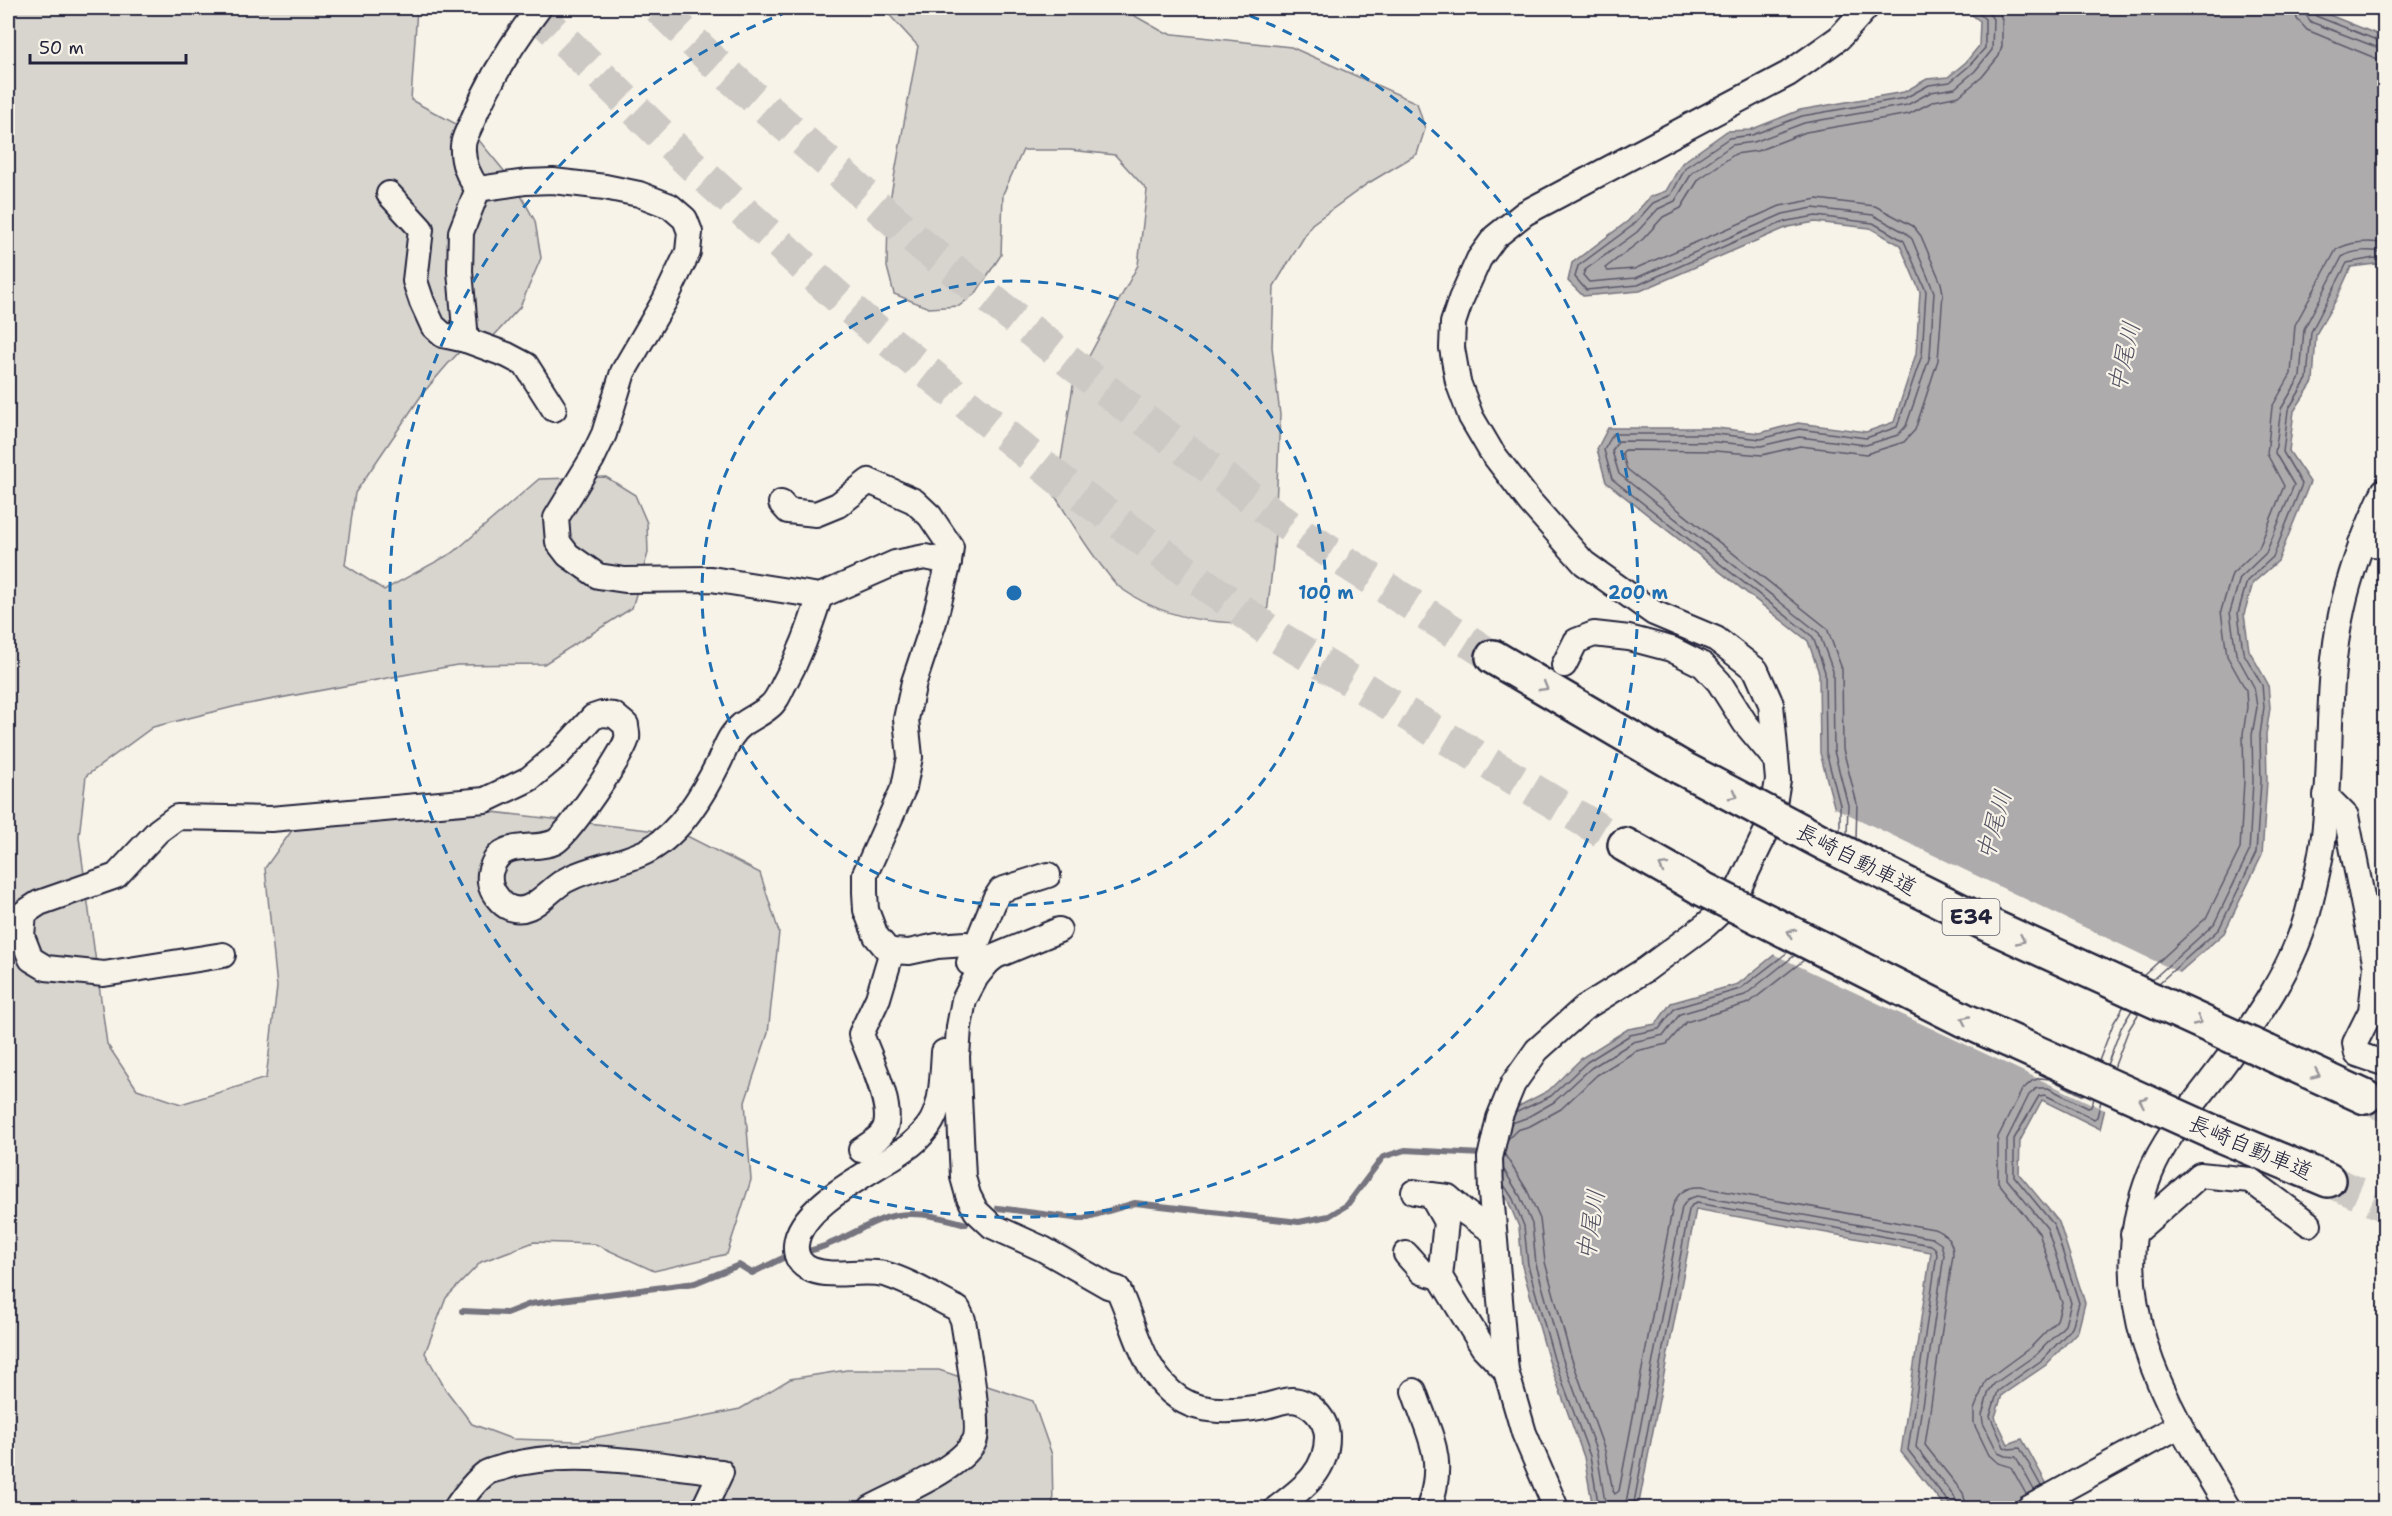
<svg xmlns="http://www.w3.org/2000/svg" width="2392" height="1516" font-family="'Shantell Sans','Klee One',sans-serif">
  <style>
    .green { fill: #d8d5cf; stroke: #7d7c85; stroke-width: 1.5 }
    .water { fill: #aeabad; stroke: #76747f; stroke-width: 1.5 }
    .pier { fill: #f7f3e8 }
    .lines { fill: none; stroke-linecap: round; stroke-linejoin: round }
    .shore { stroke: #5a5969; stroke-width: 1.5 }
    .stream { stroke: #76747f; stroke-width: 6 }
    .highway-tunnel { stroke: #ccc9c5; stroke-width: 33; stroke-dasharray: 33 16; stroke-linecap: butt }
    .minor-casing { stroke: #22223b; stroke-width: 28 }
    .highway-casing { stroke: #22223b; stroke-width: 38 }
    .minor { stroke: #f7f3e8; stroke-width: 24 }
    .highway { stroke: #f7f3e8; stroke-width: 33 }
    .highway-bridge-casing { stroke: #22223b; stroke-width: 38; stroke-linecap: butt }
    .highway-bridge { stroke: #f7f3e8; stroke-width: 33 }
    .oneway { stroke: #97959a }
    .ring { fill: none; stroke: #1f6fb2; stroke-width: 3; stroke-dasharray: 10 8 }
    .labels { text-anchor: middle; stroke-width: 4.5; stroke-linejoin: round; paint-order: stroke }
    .shield { fill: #f7f3e8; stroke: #62616f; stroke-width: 1.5 }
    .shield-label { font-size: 21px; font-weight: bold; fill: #22223b }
    .street-label { font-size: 22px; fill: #22223b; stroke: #f7f3e8 }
    .water-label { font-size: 24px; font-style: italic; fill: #535263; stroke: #f7f3e8 }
    .centre { fill: #1f6fb2; stroke: #f7f3e8; stroke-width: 3 }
    .ring-label { font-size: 18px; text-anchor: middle; font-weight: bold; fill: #1f6fb2; stroke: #f7f3e8; stroke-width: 4.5; stroke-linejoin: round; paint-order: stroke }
  </style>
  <rect width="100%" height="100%" fill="#f7f3e8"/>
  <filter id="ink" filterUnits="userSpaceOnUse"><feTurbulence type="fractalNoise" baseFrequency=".0167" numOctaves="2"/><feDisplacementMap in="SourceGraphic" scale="12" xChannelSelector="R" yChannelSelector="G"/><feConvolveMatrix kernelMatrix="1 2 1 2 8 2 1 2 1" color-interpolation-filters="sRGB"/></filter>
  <g filter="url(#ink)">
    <!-- green -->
    <g class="green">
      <polygon points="8,8 417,8 411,100 473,133 514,183 535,221 541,258 520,307 491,339 464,347 447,365 423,393 355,493 345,565 384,590 454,552 539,479 606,477 635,495 647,523 648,553 632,608 544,664 457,665 237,706 153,727 86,776 79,837 107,1044 137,1089 181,1104 266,1078 277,987 265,868 295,826 466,809 683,834 760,873 779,932 768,1033 745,1102 751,1180 727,1254 654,1271 595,1244 534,1242 481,1262 446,1298 425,1353 446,1390 472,1424 512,1439 578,1441 740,1409 790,1379 847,1370 939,1370 1033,1401 1052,1455 1053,1508 8,1508"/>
      <path d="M883 8H1121L1165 33 1291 47 1417 103 1425 129 1417 154 1367 184 1312 224 1274 286 1272 347 1280 415 1274 552 1266 623C1212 624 1163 620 1118 586 1113 582 1108 574 1104 569 1085 546 1071 521 1055 496L1073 386 1138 265 1147 190 1115 155 1070 150H1023L1003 194 1001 255 976 293 959 306 929 308 894 294 887 267 888 211 918 46Z"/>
    </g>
    <!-- water -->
    <polygon class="water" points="1963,8 2312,8 2384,37 2384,267 2375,264 2351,267 2336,300 2316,334 2313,382 2294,411 2289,451 2310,482 2278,561 2253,583 2244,614 2249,650 2268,684 2270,708 2266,735 2267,781 2262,855 2224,933 2164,986 2133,1033 2106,1104 2100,1129 2042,1100 2020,1141 2019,1174 2059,1222 2085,1303 2078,1331 2046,1365 2002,1395 1995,1417 2008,1444 2022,1439 2060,1508 1946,1508 1901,1452 1931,1252 1696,1209 1638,1508 1593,1508 1584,1457 1549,1361 1522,1266 1519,1227 1508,1201 1481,1161 1508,1109 1519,1106 1548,1091 1583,1057 1628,1029 1656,1024 1671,1003 1738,984 1789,943 1833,867 1834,806 1820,753 1819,673 1808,641 1606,482 1597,449 1608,428 1716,428 1760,433 1798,423 1866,432 1894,422 1916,354 1920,292 1900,245 1870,228 1815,222 1788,227 1640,291 1583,296 1568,281 1572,263 1628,221 1650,197 1666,191 1682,163 1727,131 1750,130 1800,110 1904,92 1927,79 1948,77 1966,62 1979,46 1980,21"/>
    <!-- pier -->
    <polygon class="pier" points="1831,806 2182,974 2166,988 2136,1035 2107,1111 1771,953 1786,941 1830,866"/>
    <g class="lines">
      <!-- shore -->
      <g class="shore">
        <polyline points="2295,8 2297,19 2307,30 2375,58 2384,59"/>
        <polyline points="2304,8 2306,15 2311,22 2384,50"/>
        <polyline points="2312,8 2316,16 2384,43"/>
        <polyline points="1840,831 1840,805 1826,752 1825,672 1813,637 1612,479 1604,450 1613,434 1716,434 1761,439 1799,429 1866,438 1897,427 1922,355 1926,291 1904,241 1873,223 1816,216 1787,221 1736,241 1638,285 1586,290 1575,277 1578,266 1632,226 1653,203 1671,195 1686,167 1729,138 1752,135 1802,116 1905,98 1929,85 1950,82 1969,66 1985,48 1985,19 1973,8"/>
        <polyline points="1847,834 1848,805 1834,751 1833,671 1819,633 1619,474 1612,451 1618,441 1715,442 1761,446 1799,437 1866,445 1898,435 1906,426 1930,356 1934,292 1912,239 1906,233 1873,215 1813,208 1783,214 1636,278 1589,282 1583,275 1585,270 1637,232 1658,209 1675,201 1692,173 1732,145 1754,142 1804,123 1907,105 1931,92 1955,88 1975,71 1992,50 1993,19 1985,8"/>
        <polyline points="1856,839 1857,804 1843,749 1842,669 1827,628 1627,469 1622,453 1625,450 1715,451 1762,455 1800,446 1866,454 1904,442 1915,430 1938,360 1943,293 1941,283 1921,236 1913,226 1875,206 1817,199 1780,206 1634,269 1608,271 1605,268 1643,239 1663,217 1681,208 1699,179 1735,154 1757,151 1806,132 1909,114 1934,101 1959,96 1982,77 1999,56 2002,46 2002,20 1998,8"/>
        <path d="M2143 976 2206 918 2240 849 2244 781 2243 734 2247 707 2246 690 2227 656 2221 611 2232 574 2259 548 2284 486 2267 454 2272 407 2291 374 2295 325 2336 250C2348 242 2370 240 2384 244"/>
        <path d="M2152 980 2214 924 2249 852 2253 781 2252 735 2257 707 2254 687 2236 654 2230 612 2240 578 2266 553 2294 485 2275 453 2281 409 2300 377 2304 329 2342 257C2353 250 2372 249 2384 253"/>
        <polyline points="2159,983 2219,929 2256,853 2261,781 2260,735 2264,707 2262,685 2243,652 2238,613 2247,581 2273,557 2302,484 2283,452 2288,410 2307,379 2311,332 2347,263 2374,258 2384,261"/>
        <polyline points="2099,1061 2113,1024 2124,1006"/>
        <polyline points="2107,1065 2121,1028 2132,1010"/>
        <polyline points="2114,1068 2128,1031 2139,1013"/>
        <polyline points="1515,1113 1551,1096 1587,1062 1630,1035 1659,1029 1675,1008 1740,989 1788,952"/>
        <polyline points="1512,1123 1526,1118 1554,1102 1591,1068 1633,1042 1664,1035 1680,1014 1745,995 1795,955"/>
        <polyline points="1508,1139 1517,1130 1530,1126 1561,1109 1597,1075 1636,1051 1667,1044 1686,1022 1749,1003 1804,960"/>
        <path d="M1505 1155 1527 1190 1540 1219 1545 1262 1570 1354 1605 1451 1613 1491 1615 1494 1619 1491 1673 1205C1678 1192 1687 1186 1701 1187L1934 1229C1947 1233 1953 1242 1953 1255L1925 1445 1963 1493 1967 1508"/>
        <polyline points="1504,1170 1520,1196 1532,1224 1536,1264 1562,1357 1597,1453 1606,1508"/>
        <polyline points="1504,1185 1513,1199 1524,1226 1528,1265 1554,1359 1590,1456 1599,1508"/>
        <polyline points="2041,1486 2020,1448 2009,1449 2004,1447 1990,1416 1998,1391 2042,1360 2072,1328 2079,1303 2054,1225 2014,1176 2014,1139 2039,1096 2045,1095 2094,1119 2097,1117 2101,1101"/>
        <polyline points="2034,1490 2016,1457 2005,1456 1998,1453 1983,1423 1982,1415 1989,1391 1994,1384 2037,1354 2065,1325 2071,1303 2047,1228 2007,1179 2007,1139 2029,1095 2037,1088 2048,1088 2088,1108 2091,1107 2094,1098"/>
        <polyline points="2026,1494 2011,1467 1998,1463 1989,1455 1974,1424 1974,1410 1986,1380 2031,1347 2057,1320 2062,1303 2039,1233 1998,1182 1998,1137 2022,1090 2032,1081 2040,1078 2050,1079 2082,1095 2085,1094"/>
        <polyline points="1625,1508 1682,1207 1688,1199 1697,1196 1932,1238 1941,1244 1944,1255 1916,1447 1955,1498 1958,1508"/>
        <polyline points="1633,1508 1689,1210 1692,1205 1697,1203 1931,1245 1935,1248 1937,1254 1908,1450 1949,1503 1950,1508"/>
      </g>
      <!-- stream -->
      <g class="stream">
        <polyline points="998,1208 1081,1219 1135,1203 1299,1222 1329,1216 1347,1205 1383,1157 1405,1150 1482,1154"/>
        <path d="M812 1250C837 1244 857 1229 880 1220 907 1208 938 1216 966 1224"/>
        <polyline points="462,1311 507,1313 530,1304 695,1283 739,1265 752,1273 787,1256"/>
      </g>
      <!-- highway-tunnel -->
      <g class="highway-tunnel">
        <polyline points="531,8 691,164 861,318 1064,483 1278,637 1625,845"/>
        <polyline points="659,8 717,65 922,245 1130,409 1288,525 1493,657"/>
        <polyline points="2365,1097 2384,1105"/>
        <polyline points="2328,1180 2384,1205"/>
      </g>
      <defs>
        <g id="minor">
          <path d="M539 8C512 43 488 83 471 124 468 131 463 139 463 146 462 162 468 176 478 189L526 182 553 181 605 187 639 194 670 206 685 219 690 232 688 252 665 300 623 372 604 434 592 459 556 518 558 542 568 555 598 576 625 580 711 579 820 596 895 563 925 557 949 562 934 622 914 682 906 719 910 757 904 787 865 874V892L866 910 876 936 886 948 892 951 909 952 937 946 966 944 988 962 976 977 964 1000 959 1027 957 1057 963 1177 968 1195 976 1211 992 1226 1043 1249 1108 1286 1118 1289C1136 1327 1142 1374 1180 1399 1203 1414 1239 1411 1265 1406 1275 1404 1283 1400 1292 1400 1310 1401 1327 1419 1327 1437 1327 1472 1302 1489 1277 1508"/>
          <polyline points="478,189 461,232 460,271 466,340 507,355 526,365 554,409"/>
          <polyline points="389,194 421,229 415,281 422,302 433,326 443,335 466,340"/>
          <polyline points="781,503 788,511 816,514 838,505 869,481 914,501 930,516 951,547 949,562"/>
          <polyline points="2361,543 2384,545"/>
          <polyline points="1564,665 1576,641 1594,634 1629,638 1671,649 1703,665 1719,682 1745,723 1776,760"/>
          <polyline points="2326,796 2346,816 2376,967 2371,1011 2355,1043 2357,1054 2380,1062 2384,1057"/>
          <path d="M223 955 104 974 46 968 31 959 22 936 24 913 39 903 116 876 158 831 177 817 271 819 485 800 529 779 559 754 593 717 602 714 614 715 626 725C626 729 628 734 627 738 626 750 566 838 555 842 534 852 502 838 492 867 489 873 489 882 492 889 494 894 501 903 506 906 531 920 548 888 568 879 593 866 624 864 649 850 681 832 703 794 719 762 723 754 726 745 731 737 742 720 755 719 769 707 776 702 780 692 784 684 801 654 809 629 820 596"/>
          <polyline points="988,962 996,956 1059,930"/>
          <polyline points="969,963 995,899 1001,890 1048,875"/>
          <path d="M861 1150C868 1145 879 1139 883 1132 897 1111 869 1057 861 1034L878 998 892 951"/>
          <polyline points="1414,1192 1431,1195 1446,1222 1440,1277 1483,1347 1506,1371"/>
          <polyline points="1431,1195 1448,1197 1466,1213 1494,1232"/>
          <polyline points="2133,1234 2200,1175 2250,1180 2309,1224"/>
          <polyline points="1406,1254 1422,1272 1440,1277"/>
          <path d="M1414 1391C1430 1438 1446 1457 1429 1508"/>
          <path d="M456 1508C464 1496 474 1482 486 1473 491 1470 498 1469 504 1467 571 1447 652 1465 721 1472L704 1508"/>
          <path d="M871 1508C899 1493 958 1470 974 1442 982 1429 966 1340 963 1320L958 1309C935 1298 910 1281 884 1274 861 1269 834 1278 812 1270 801 1266 795 1257 796 1245 799 1205 875 1171 905 1149 913 1144 922 1135 928 1127 943 1107 942 1077 944 1052"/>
          <polyline points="1556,1508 1524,1433 1506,1371 1491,1193 1490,1158 1499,1118 1513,1084 1537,1050 1584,1008 1645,970 1706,925 1733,900 1771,822 1778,780 1771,704 1756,670 1716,639 1654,613 1584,563 1530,502 1491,451 1471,417 1458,382 1452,348 1453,323 1461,299 1479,259 1495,237 1525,213 1788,74 1839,38 1866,8"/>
          <polyline points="2029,1508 2179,1426"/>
          <path d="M2228 1508C2165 1403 2100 1300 2150 1174 2165 1137 2193 1105 2217 1073 2255 1022 2297 965 2311 900 2316 879 2321 857 2324 835 2333 761 2325 684 2342 610 2351 568 2366 530 2384 491"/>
        </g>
        <g id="highway">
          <polyline points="1493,657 1682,768"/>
          <polyline points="1625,845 1701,888"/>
          <polyline points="2267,1052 2365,1097"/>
          <polyline points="2215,1133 2328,1180"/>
        </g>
      </defs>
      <!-- minor casing -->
      <use href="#minor" class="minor-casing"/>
      <!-- highway casing -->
      <use href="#highway" class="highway-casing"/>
      <!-- minor -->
      <use href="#minor" class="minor"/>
      <!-- highway -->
      <use href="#highway" class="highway"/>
      <defs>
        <g id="highway-bridge">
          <polyline points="1682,768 1826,844 1991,926 2267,1052"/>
          <polyline points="1701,888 1964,1020 2215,1133"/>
        </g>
      </defs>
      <!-- highway-bridge casing -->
      <use href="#highway-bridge" class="highway-bridge-casing"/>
      <!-- highway-bridge -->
      <use href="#highway-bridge" class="highway-bridge"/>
    </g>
    <!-- one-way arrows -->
    <defs><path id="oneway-chevron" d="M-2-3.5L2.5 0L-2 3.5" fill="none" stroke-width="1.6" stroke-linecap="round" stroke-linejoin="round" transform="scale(1.5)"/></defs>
    <g class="oneway">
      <use href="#oneway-chevron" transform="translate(1544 687) rotate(30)"/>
      <use href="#oneway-chevron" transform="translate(1734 795) rotate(28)"/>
      <use href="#oneway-chevron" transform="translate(1663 867) rotate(-151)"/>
      <use href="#oneway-chevron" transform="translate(1791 933) rotate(-153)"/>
      <use href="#oneway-chevron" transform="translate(2021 940) rotate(25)"/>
      <use href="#oneway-chevron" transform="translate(1965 1020) rotate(-155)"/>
      <use href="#oneway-chevron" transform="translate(2198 1021) rotate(25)"/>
      <use href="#oneway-chevron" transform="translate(2316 1074) rotate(24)"/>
      <use href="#oneway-chevron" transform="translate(2143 1101) rotate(-156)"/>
    </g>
  </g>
  <!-- distance rings -->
  <g class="ring">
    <circle cx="1014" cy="593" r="312"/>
    <path d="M1233 9A624 624 0 1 1 795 9"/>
  </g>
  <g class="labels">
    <!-- shield labels -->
    <rect class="shield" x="1942.5" y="899" width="57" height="36" rx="4.5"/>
    <g class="shield-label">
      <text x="1971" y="924">E34</text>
    </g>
    <!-- street labels -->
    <g class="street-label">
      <text transform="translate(1857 859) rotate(27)" y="8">長崎自動車道</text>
      <text transform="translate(2251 1147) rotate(23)" y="8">長崎自動車道</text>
    </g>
    <!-- water labels -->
    <g class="water-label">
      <text transform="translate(2124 357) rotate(-77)" y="8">中尾川</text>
      <text transform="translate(1994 825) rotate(-74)" y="8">中尾川</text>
      <text transform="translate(1591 1225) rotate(-81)" y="8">中尾川</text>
    </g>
  </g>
  <circle cx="1014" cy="593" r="9" class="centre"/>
  <g class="ring-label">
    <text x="1326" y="599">100 m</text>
    <text x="1638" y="599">200 m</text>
  </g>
  <!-- margin -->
  <rect width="2392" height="1516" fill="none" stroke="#f7f3e8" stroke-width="30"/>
  <rect x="15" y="15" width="2362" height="1486" fill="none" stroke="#22223b" stroke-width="2" filter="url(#ink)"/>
  <!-- scale -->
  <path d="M30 54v9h156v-9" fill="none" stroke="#22223b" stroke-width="3"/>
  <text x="39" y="54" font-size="18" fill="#22223b" stroke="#f7f3e8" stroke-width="4.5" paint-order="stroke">50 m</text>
</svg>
